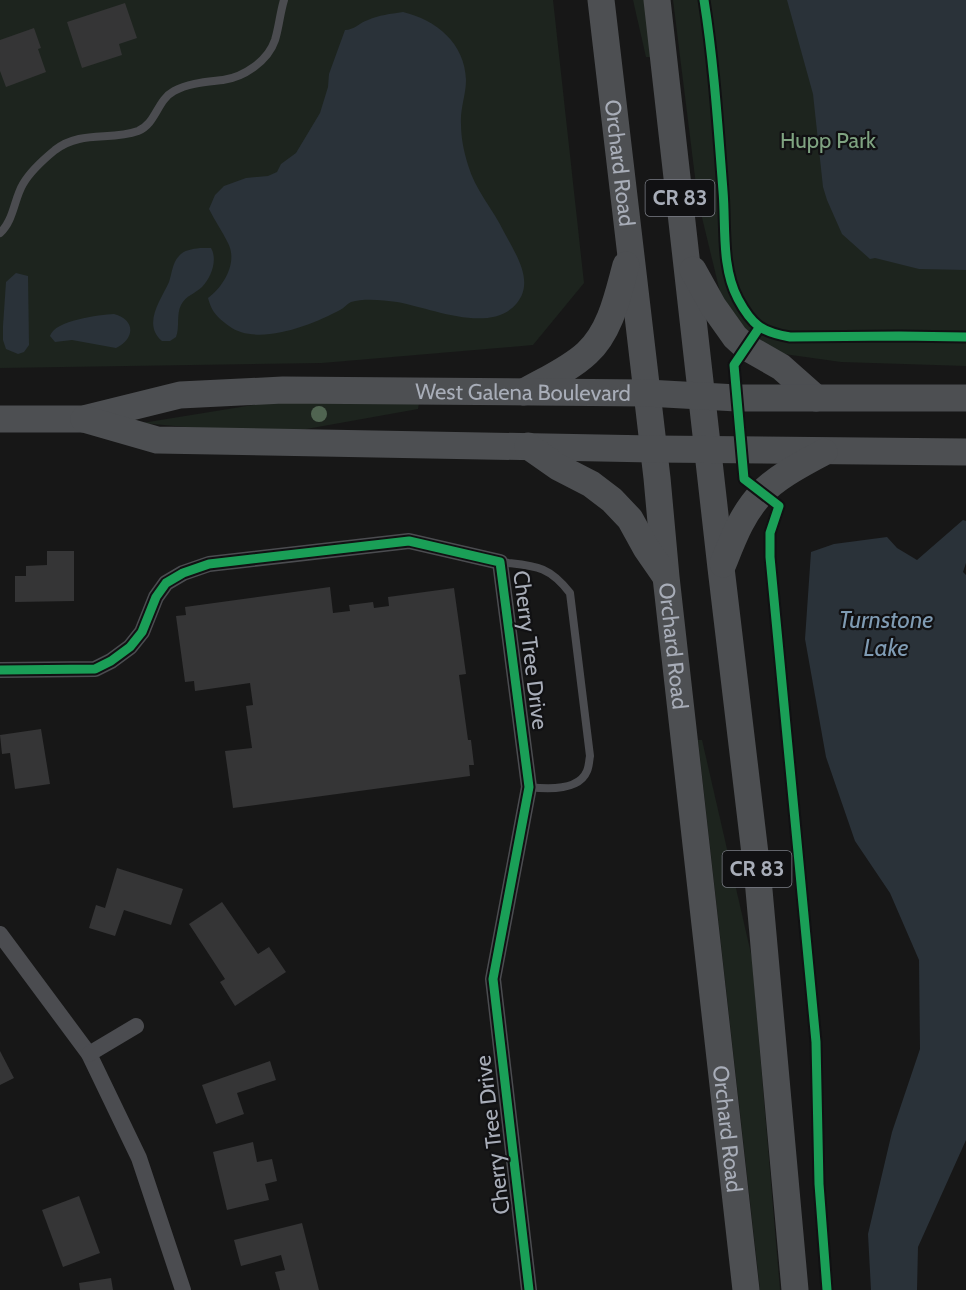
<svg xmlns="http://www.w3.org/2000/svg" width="966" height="1290" font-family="Cabin,sans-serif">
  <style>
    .green { fill: #1d241e }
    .water { fill: #2a3239 }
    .building { fill: #353536 }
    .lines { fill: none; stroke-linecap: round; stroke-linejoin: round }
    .lane { stroke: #4b4c50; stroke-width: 8 }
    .street { stroke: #4b4c50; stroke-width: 16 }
    .primary { stroke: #4d4f52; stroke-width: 27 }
    .cycleway-casing { stroke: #111113; stroke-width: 13 }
    .cycleway { stroke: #1a9f57; stroke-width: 9 }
    .tree { fill: #506451 }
    .labels { text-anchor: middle; stroke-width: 4.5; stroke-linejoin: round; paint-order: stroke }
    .shield { fill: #111113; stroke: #7b7e86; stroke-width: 1.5 }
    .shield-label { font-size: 21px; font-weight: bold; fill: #a8adb8 }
    .park-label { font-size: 22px; fill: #7fa381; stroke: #111113 }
    .street-label { font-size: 22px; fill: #a8adb8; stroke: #111113 }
    .water-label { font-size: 24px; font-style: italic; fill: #7f9bb3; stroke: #111113 }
  </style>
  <rect width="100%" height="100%" fill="#171717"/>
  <!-- green -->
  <g class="green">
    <polygon points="0,0 553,0 584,283 533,345 322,363 0,368"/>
    <polygon points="633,0 646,0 653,57 646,57"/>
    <polygon points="673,0 966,0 966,366 841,362 784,354 746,333 720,292 698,201"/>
    <polygon points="271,402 419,403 418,409 273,435 142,423"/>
    <polygon points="698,740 702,740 752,958 780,1290 760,1290"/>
  </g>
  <!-- water -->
  <g class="water">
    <polygon points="787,0 966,0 966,270 919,269 875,258 870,259 842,234 827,200 823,187 813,94"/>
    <path d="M403 12C436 20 465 43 466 80 466 95 460 109 461 124 461 138 464 152 468 165 475 190 493 209 504 232 515 253 535 281 517 303 491 335 431 308 397 302 383 300 364 298 351 302 347 304 344 308 340 310 312 325 257 347 229 326 216 316 212 312 208 298 224 286 238 262 228 243 222 231 215 221 209 209L215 195 224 186 246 178 268 176 277 172 281 164 296 153 320 113 328 87 329 74 345 30C354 30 359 23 368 20 379 15 390 14 403 12Z"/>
    <path d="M200 248H211C218 260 211 278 202 287 195 294 186 295 181 305 176 315 180 327 176 337L170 341H162C142 324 161 300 169 282 172 274 172 263 179 256 184 250 192 249 200 248Z"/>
    <polygon points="16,273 28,276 29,345 24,352 18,354 6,349 3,340 3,326 6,282"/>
    <path d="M114 314C136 320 135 339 116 348L72 340 55 342 50 336C55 320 99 315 114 314Z"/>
    <polygon points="963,520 966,521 966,563 963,572 966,575 966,1140 918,1247 917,1290 871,1290 868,1234 892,1132 920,1049 919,960 890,893 855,841 826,757 805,639 811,552 834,544 887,537 897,548 917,560"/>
  </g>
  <!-- building -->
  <g class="building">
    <polygon points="125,3 137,38 119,44 122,55 82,68 67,22"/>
    <polygon points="34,28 41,48 38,49 46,72 6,87 0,71 0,40"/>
    <polygon points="47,551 74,551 74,601 15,602 15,576 26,576 26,566 47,565"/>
    <polygon points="330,587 333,613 350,611 349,605 373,602 374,608 389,606 388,597 454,588 466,674 459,675 468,740 471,740 474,765 469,765 470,776 233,808 225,751 252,748 246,706 253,705 250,683 195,691 194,681 185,682 176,616 186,615 185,607"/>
    <polygon points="41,729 50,784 15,789 10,753 2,754 0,735"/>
    <polygon points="117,868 183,889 171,925 124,910 115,936 89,928 96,905 105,908"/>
    <polygon points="222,902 258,954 269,947 286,972 235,1006 220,982 225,979 189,924"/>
    <polygon points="0,1051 14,1078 0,1085"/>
    <polygon points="270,1061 276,1080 237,1093 244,1114 216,1124 202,1085"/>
    <polygon points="253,1142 257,1162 272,1159 277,1181 265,1184 269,1200 227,1210 213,1152"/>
    <polygon points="79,1196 100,1253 63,1267 42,1210"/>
    <polygon points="302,1223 319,1290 280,1290 275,1272 285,1270 281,1255 241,1266 234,1240"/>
    <polygon points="111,1278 113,1290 80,1290 79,1283"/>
  </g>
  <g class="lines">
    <!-- lane -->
    <g class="lane">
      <path d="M0 233C14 220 14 199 23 184 30 172 44 159 55 150 81 130 110 141 138 131 156 124 157 100 174 91 189 83 207 82 223 80 244 77 268 61 275 40 279 27 280 13 284 0"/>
      <path d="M500 562C533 566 548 564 570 593L590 756C589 761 589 767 587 771 579 791 546 789 529 787"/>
    </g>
    <!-- street -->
    <g class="street">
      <polyline points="0,670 95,669 111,661 130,647 142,632 156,597 166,583 183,573 209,564 409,541 500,562 529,787 493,979 529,1290"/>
      <polyline points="0,934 89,1054 139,1158 183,1290"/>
      <polyline points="89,1054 136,1026"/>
    </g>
    <!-- primary -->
    <g class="primary">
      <path id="s1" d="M601 0 657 478 666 577 746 1290"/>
      <polyline points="657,0 721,568 758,879 795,1290"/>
      <polyline points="693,270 713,306 735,337 746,347 781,367 816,398"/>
      <path d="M524 392C545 380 570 369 587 353 611 331 618 294 626 265"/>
      <path id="s2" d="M0 419H83L180 395 283 390 647 393 737 398H966"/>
      <polyline points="84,419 157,440 653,449 966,452"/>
      <polyline points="528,446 558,467 591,484 612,500 630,519 646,548 664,574"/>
      <path d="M723 564C733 539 742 514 761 494 776 477 804 463 824 452"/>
    </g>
    <defs>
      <g id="cycleway">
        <path d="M704 0C714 63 718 127 723 191 726 226 721 267 738 299 752 325 761 332 790 337L899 336 966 337"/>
        <polyline points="759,328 734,365 744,479 779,506 770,533 770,557 816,1042 819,1184 827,1290"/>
        <polyline points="0,670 95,669 111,661 130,647 142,632 156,597 166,583 183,573 209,564 409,541 500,562 529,787 493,979 529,1290"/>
      </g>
    </defs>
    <!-- cycleway casing -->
    <use href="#cycleway" class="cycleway-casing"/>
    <!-- cycleway -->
    <use href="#cycleway" class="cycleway"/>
  </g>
  <!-- trees -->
  <circle class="tree" cx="319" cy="414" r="8"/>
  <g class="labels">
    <!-- shield labels -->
    <g class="shield">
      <rect x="645.5" y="180" width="69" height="36" rx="4.5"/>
      <rect x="722.5" y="851" width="69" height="36" rx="4.5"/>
    </g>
    <g class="shield-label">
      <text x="680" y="205">CR 83</text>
      <text x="757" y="876">CR 83</text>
    </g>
    <!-- park labels -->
    <g class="park-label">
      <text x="828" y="148">Hupp Park</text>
    </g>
    <!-- street labels -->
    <g class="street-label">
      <text dy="8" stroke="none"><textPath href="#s1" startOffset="164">Orchard Road</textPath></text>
      <text dy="8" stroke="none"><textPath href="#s2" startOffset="526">West Galena Boulevard</textPath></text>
      <text dy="8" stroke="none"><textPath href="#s1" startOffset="650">Orchard Road</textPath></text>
      <text transform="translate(531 650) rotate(83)" y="8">Cherry Tree Drive</text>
      <text dy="8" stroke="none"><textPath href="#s1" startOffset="1136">Orchard Road</textPath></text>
      <text transform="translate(492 1135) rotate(-97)" y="8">Cherry Tree Drive</text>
    </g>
    <!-- water labels -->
    <g class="water-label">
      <text x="886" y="628">Turnstone<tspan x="886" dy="28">Lake</tspan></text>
    </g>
  </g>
</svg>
